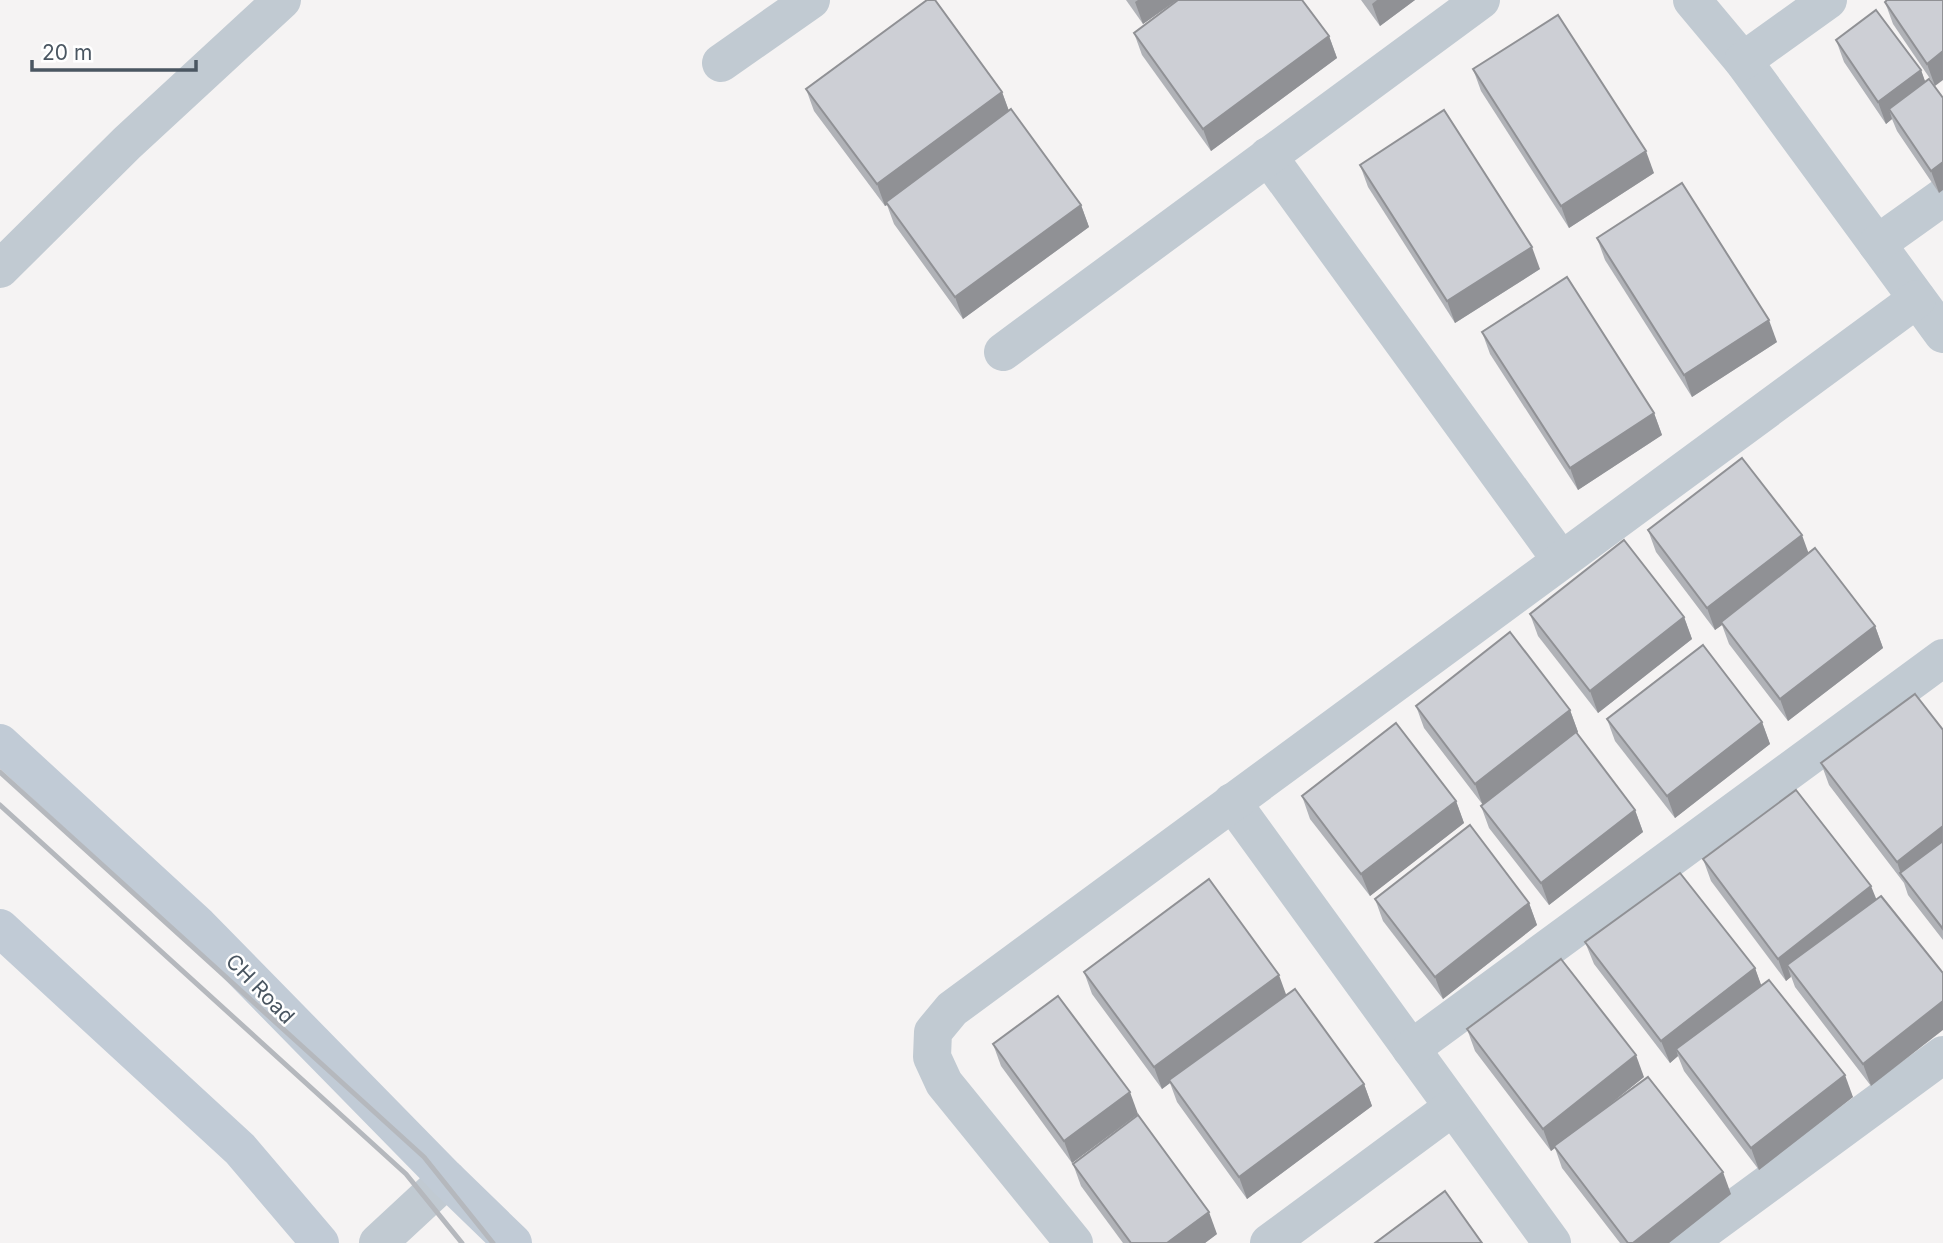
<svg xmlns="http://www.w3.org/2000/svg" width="1943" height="1243" font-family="Inter,sans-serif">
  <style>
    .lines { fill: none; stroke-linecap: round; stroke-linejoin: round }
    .street { stroke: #c1cad2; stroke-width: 38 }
    .secondary { stroke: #c1cbd6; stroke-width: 38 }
    .rail { stroke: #b5b8bd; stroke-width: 5 }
    .wall { fill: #b0b2b7 }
    .shaded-wall { fill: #909195 }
    .building { fill: #cdcfd5; stroke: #909195; stroke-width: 2 }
    .labels { text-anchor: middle; stroke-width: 5; stroke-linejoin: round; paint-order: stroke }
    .street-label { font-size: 21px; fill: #4a5661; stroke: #fff }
  </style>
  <rect width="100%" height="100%" fill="#f5f3f3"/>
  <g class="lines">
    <!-- street -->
    <g class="street">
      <polyline points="1692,0 1743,61 1943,334"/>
      <polyline points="1743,61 1828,0"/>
      <polyline points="721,63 811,0"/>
      <polyline points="1268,156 1561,560"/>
      <polyline points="1877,244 1943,197"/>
      <polyline points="0,269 127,143 282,0"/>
      <polyline points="1003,352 1481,0"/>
      <polyline points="1232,802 1552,1243"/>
      <polyline points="1411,1049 1943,658"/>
      <polyline points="378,1243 447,1179"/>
      <polyline points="1074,1243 944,1083 932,1057 933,1032 952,1009 1917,299"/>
      <polyline points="1269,1243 1453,1107"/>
      <polyline points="1687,1243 1943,1055"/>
    </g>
    <!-- secondary -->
    <g class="secondary">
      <polyline points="0,743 198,925 447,1179 513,1243"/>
      <polyline points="0,928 240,1149 320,1243"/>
    </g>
    <!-- rail -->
    <g class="rail">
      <polyline points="0,772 424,1157 493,1243"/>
      <polyline points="0,805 406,1174 462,1243"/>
    </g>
  </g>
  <!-- wall -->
  <g class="wall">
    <polygon points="1126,0 1177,0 1143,24"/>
    <polygon points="1361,0 1415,0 1380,26"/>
    <polygon points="1943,0 1935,86 1893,24 1885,2"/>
    <polygon points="1134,33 1329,36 1337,58 1211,151 1142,55"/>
    <polygon points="1836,40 1921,70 1925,82 1939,193 1897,131 1892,119 1886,124 1844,62"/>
    <polygon points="1473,69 1654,173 1569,228 1481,91"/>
    <polygon points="806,89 1002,92 1009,111 1081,205 1089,227 963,319 894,224 887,205 885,206 814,111"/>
    <polygon points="1360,165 1540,269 1455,323 1368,187"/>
    <polygon points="1597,238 1777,342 1692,397 1605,260"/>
    <polygon points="1482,332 1654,413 1662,435 1578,490 1490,354"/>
    <polygon points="1648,530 1808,553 1875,626 1883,648 1788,721 1729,644 1722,625 1715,630 1656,552"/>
    <polygon points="1530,614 1684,617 1692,639 1598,713 1538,636"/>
    <polygon points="1416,706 1570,710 1578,732 1577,733 1635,810 1643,832 1549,905 1489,828 1481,806 1483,805 1424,728"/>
    <polygon points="1607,719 1762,722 1770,744 1675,818 1615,741"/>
    <polygon points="1943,730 1943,940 1908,895 1904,883 1829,785 1821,763"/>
    <polygon points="1796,790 1871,1086 1795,987 1791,976 1786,981 1711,881 1703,859"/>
    <polygon points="1302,796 1456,801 1464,823 1370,896 1310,819"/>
    <polygon points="1375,899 1529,903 1537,925 1443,999 1383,921"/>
    <polygon points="1585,942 1755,968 1761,986 1853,1097 1759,1170 1684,1071 1678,1056 1670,1063 1594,964"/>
    <polygon points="1084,972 1286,995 1364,1084 1372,1106 1247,1199 1177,1102 1170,1083 1162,1089 1092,994"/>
    <polygon points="1467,1029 1644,1077 1598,1114 1731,1194 1669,1243 1620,1243 1562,1168 1555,1148 1551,1151 1475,1051"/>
    <polygon points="993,1044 1138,1114 1072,1163 1001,1066"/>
    <polygon points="1073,1164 1217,1234 1205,1243 1123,1243 1081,1186"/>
  </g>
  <!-- shaded-wall -->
  <g class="shaded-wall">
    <polygon points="1138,0 1177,0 1143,24 1135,2"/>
    <polygon points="1377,0 1415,0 1380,26 1372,4"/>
    <polygon points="1329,36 1337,58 1211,151 1203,129"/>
    <polygon points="1943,51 1943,80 1935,86 1927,64"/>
    <polygon points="1921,70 1929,92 1889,109 1892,119 1886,124 1878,102"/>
    <polygon points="1002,92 1010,114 886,202 887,205 885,206 877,184"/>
    <polygon points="1646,151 1654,173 1569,228 1561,206"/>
    <polygon points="1943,162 1943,190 1939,193 1931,171"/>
    <polygon points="1081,205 1089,227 963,319 955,297"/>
    <polygon points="1532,247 1540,269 1455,323 1447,301"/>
    <polygon points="1769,320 1777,342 1692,397 1684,375"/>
    <polygon points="1654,413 1662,435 1578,490 1570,468"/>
    <polygon points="1802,535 1810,557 1721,622 1722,625 1715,630 1707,608"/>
    <polygon points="1684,617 1692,639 1598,713 1590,691"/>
    <polygon points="1875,626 1883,648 1788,721 1780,699"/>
    <polygon points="1570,710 1578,732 1483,806 1475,784"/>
    <polygon points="1762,722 1770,744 1675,818 1667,796"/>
    <polygon points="1456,801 1464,823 1370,896 1361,874"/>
    <polygon points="1635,810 1643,832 1549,905 1541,883"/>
    <polygon points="1943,826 1943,854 1901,874 1897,862"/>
    <polygon points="1871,886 1880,908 1787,965 1791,977 1786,981 1778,959"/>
    <polygon points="1529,903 1537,925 1443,999 1435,977"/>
    <polygon points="1755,968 1763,990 1676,1049 1678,1056 1670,1063 1661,1041"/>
    <polygon points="1279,975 1287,997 1169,1080 1170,1083 1162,1089 1154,1067"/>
    <polygon points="1943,1001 1943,1030 1871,1086 1863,1064"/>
    <polygon points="1636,1055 1644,1077 1551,1151 1543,1129"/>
    <polygon points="1845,1075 1853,1097 1759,1170 1751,1148"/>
    <polygon points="1364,1084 1372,1106 1247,1199 1239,1177"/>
    <polygon points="1130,1092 1138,1114 1072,1163 1064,1141"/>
    <polygon points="1723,1172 1731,1194 1669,1243 1633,1243"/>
    <polygon points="1209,1212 1217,1234 1205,1243 1167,1243"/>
  </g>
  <!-- building -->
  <g class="building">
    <polygon points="927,0 935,0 1002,92 877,184 806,89"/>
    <polygon points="1178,0 1302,0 1329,36 1203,129 1134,33"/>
    <polygon points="1887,0 1943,0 1943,51 1927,64 1885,2"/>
    <polygon points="1876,10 1921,70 1878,102 1836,40"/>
    <polygon points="1558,15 1646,151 1561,206 1473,69"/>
    <polygon points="1929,79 1943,98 1943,162 1931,171 1889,109"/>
    <polygon points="1011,109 1081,205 955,297 886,202"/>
    <polygon points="1444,110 1532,247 1447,301 1360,165"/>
    <polygon points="1682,183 1769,320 1684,375 1597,238"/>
    <polygon points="1567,277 1654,413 1570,468 1482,332"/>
    <polygon points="1742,458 1802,535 1707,608 1648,530"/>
    <polygon points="1624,540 1684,617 1590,691 1530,614"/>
    <polygon points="1815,548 1875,626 1780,699 1721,622"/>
    <polygon points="1510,632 1570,710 1475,784 1416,706"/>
    <polygon points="1703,645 1762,722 1667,796 1607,719"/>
    <polygon points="1915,694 1943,730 1943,826 1897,862 1821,763"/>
    <polygon points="1396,723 1456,801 1361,874 1302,796"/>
    <polygon points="1576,732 1635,810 1541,883 1481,806"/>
    <polygon points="1796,790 1871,886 1778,959 1703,859"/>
    <polygon points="1470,825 1529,903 1435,977 1375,899"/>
    <polygon points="1943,841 1943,929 1900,873"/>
    <polygon points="1680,873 1755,968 1661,1041 1585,942"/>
    <polygon points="1209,879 1279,975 1154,1067 1084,972"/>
    <polygon points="1881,896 1943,973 1943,1001 1863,1064 1787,965"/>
    <polygon points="1561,959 1636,1055 1543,1129 1467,1029"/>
    <polygon points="1769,980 1845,1075 1751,1148 1676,1049"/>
    <polygon points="1295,989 1364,1084 1239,1177 1169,1080"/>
    <polygon points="1058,996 1130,1092 1064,1141 993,1044"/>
    <polygon points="1648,1077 1723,1172 1633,1243 1628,1243 1554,1146"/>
    <polygon points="1138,1115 1209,1212 1167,1243 1131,1243 1073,1164"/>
    <polygon points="1445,1191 1482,1243 1375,1243"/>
  </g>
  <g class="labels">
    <!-- street labels -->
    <g class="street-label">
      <text transform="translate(260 989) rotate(46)" y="7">CH Road</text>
    </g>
  </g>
  <!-- scale -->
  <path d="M32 60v10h164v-10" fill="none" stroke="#4a5661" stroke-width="3.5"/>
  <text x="42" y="60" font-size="21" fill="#4a5661" stroke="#ffffff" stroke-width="5" paint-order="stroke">20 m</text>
</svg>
